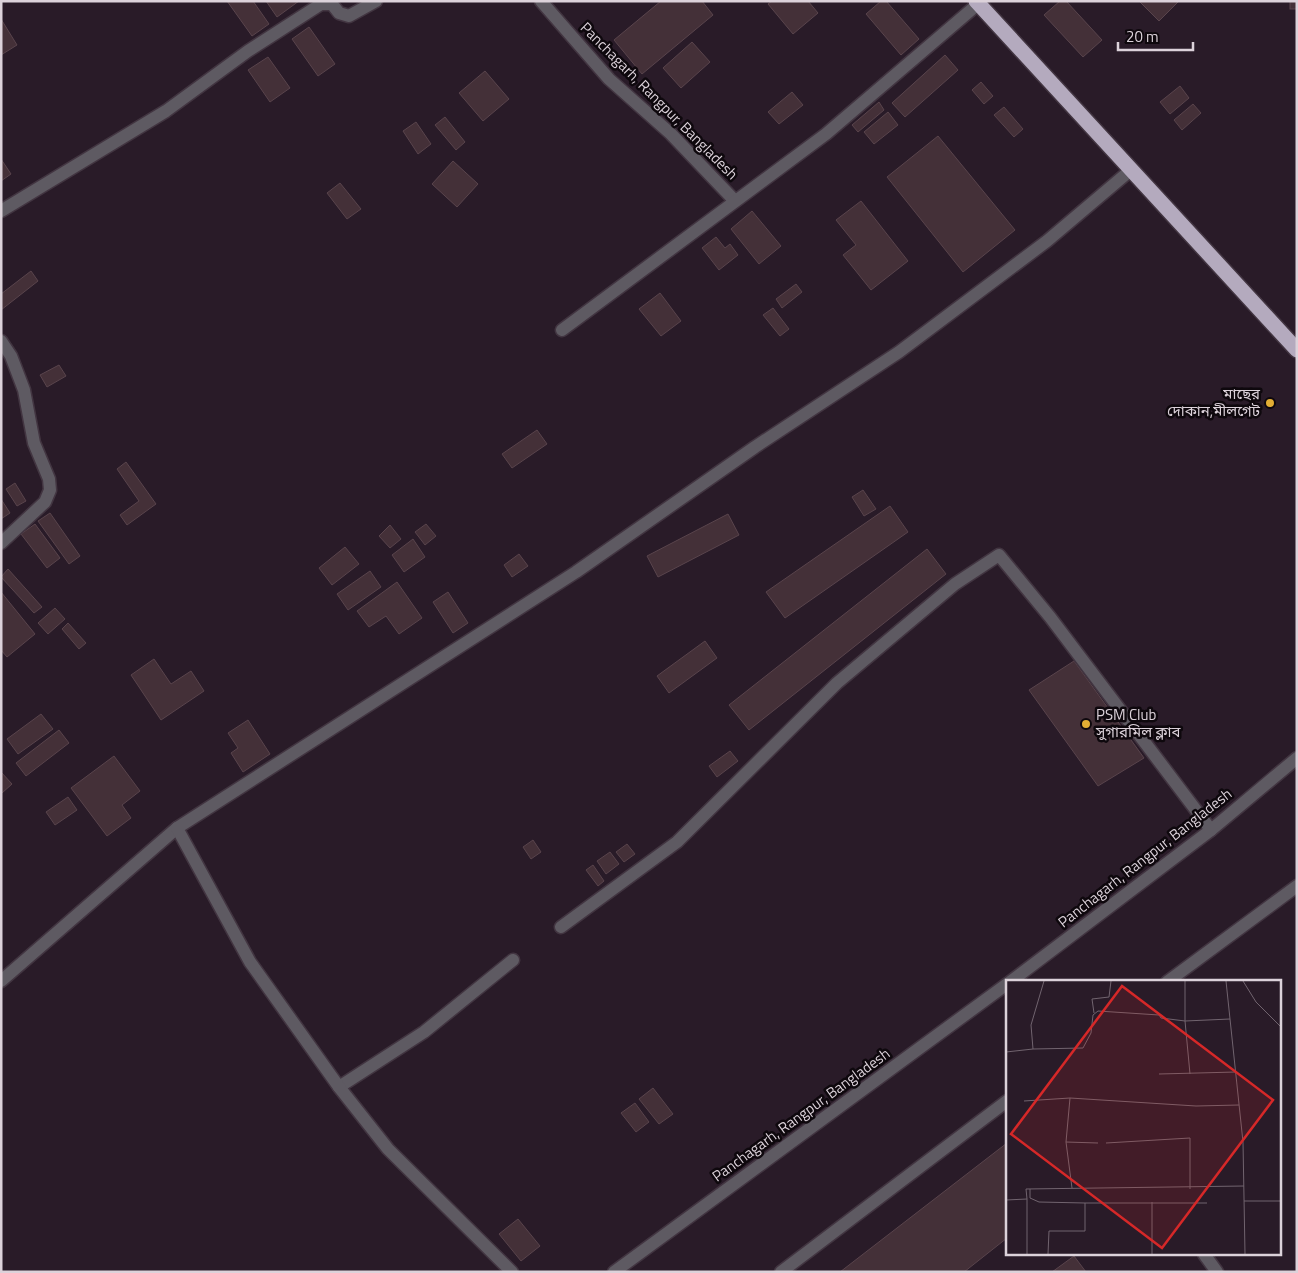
<svg xmlns="http://www.w3.org/2000/svg" width="1298" height="1273" font-family="'Titillium Web','Noto Sans Bengali',sans-serif">
  <style>
    .building { fill: #443038; stroke: #59444c }
    .lines { fill: none; stroke-linecap: round; stroke-linejoin: round }
    .minor-casing { stroke: #423541; stroke-width: 15 }
    .highway-casing { stroke: #423541; stroke-width: 18 }
    .minor { stroke: #5e5a62; stroke-width: 12 }
    .highway { stroke: #b4aabe; stroke-width: 15 }
    .poi-dot { fill: #e3ae34; stroke: #0e080d; stroke-width: 2 }
    .labels { text-anchor: middle; stroke-width: 5; stroke-linejoin: round; paint-order: stroke }
    .street-label { font-size: 15px; fill: #dcd2da; stroke: #0e080d }
    .poi-label { font-size: 15px; fill: #dcd2da; stroke: #0e080d; text-anchor: end }
    .inset-road { fill: none; stroke: #71646f; stroke-width: 1 }
    .view { fill: #d62828; fill-opacity: 0.15; stroke: #d62828; stroke-width: 2.5 }
    .inset-edge { fill: none; stroke: #dcd2da; stroke-width: 2.5 }
  </style>
  <rect width="100%" height="100%" fill="#291b28"/>
  <!-- building -->
  <g class="building">
    <polygon points="227,1 253,1 269,24 252,36"/>
    <polygon points="266,1 299,1 277,17"/>
    <polygon points="661,1 702,1 713,15 642,74 614,40"/>
    <polygon points="772,1 808,1 818,13 793,34 768,4"/>
    <polygon points="881,1 886,1 919,39 901,55 866,14"/>
    <polygon points="1060,1 1066,1 1102,40 1083,57 1044,15"/>
    <polygon points="1139,1 1179,1 1159,21"/>
    <rect x="1290" y="1" width="7" height="8"/>
    <polygon points="1,19 17,45 1,55"/>
    <polygon points="309,27 335,64 318,76 292,39"/>
    <polygon points="692,42 710,62 681,88 663,68"/>
    <polygon points="945,55 958,70 905,117 892,103"/>
    <polygon points="268,57 290,88 270,102 248,70"/>
    <polygon points="485,71 509,99 483,121 459,93"/>
    <polygon points="981,82 993,96 984,104 972,90"/>
    <polygon points="1180,86 1189,98 1170,114 1160,102"/>
    <polygon points="792,92 803,105 779,124 768,112"/>
    <polygon points="879,102 884,110 858,132 852,125"/>
    <polygon points="1193,104 1201,113 1182,130 1174,120"/>
    <polygon points="1004,107 1023,129 1014,137 994,115"/>
    <polygon points="888,112 898,125 874,144 864,132"/>
    <polygon points="445,117 465,142 456,150 435,125"/>
    <polygon points="416,122 431,144 418,154 403,131"/>
    <polygon points="938,136 1015,230 963,272 887,177"/>
    <polygon points="1,159 11,174 1,181"/>
    <polygon points="453,161 478,184 457,207 432,184"/>
    <polygon points="340,183 361,209 347,219 327,193"/>
    <polygon points="861,201 908,261 871,290 843,255 856,245 836,220"/>
    <polygon points="752,211 781,246 759,264 731,229"/>
    <polygon points="716,237 725,248 730,244 738,255 719,270 702,248"/>
    <polygon points="31,271 38,281 1,310 1,294"/>
    <polygon points="796,284 802,292 782,308 776,299"/>
    <polygon points="660,293 681,321 661,336 639,309"/>
    <polygon points="773,308 789,329 780,336 763,315"/>
    <polygon points="59,365 66,376 47,387 40,375"/>
    <polygon points="537,430 547,444 512,468 502,454"/>
    <polygon points="126,462 156,504 127,525 120,515 139,501 117,469"/>
    <polygon points="15,483 26,501 17,506 6,489"/>
    <polygon points="863,490 876,509 864,516 852,497"/>
    <polygon points="1,499 10,513 1,519"/>
    <polygon points="890,506 908,532 785,618 766,592"/>
    <polygon points="50,513 80,556 69,564 38,521"/>
    <polygon points="728,514 739,535 658,577 647,556"/>
    <polygon points="35,524 60,558 47,568 21,534"/>
    <polygon points="426,524 436,536 425,545 415,532"/>
    <polygon points="390,525 401,539 390,548 379,536"/>
    <polygon points="413,539 425,557 404,572 392,555"/>
    <polygon points="345,547 359,564 332,585 319,568"/>
    <polygon points="927,549 946,574 749,730 729,705"/>
    <polygon points="519,554 528,566 512,577 504,565"/>
    <polygon points="8,569 42,607 34,613 1,577"/>
    <polygon points="370,571 381,587 348,610 337,594"/>
    <polygon points="397,582 422,618 399,634 386,616 369,627 357,611"/>
    <polygon points="1,592 35,634 7,657 1,650"/>
    <polygon points="448,592 468,623 453,633 433,602"/>
    <polygon points="55,608 65,619 48,634 38,623"/>
    <polygon points="68,623 86,643 79,649 62,629"/>
    <polygon points="705,641 717,658 669,693 657,676"/>
    <polygon points="154,659 171,684 191,671 204,691 161,720 131,675"/>
    <polygon points="1074,661 1144,758 1098,786 1029,690"/>
    <polygon points="41,714 53,729 18,754 7,739"/>
    <polygon points="248,720 270,754 243,772 231,753 238,748 228,733"/>
    <polygon points="59,730 69,743 26,776 16,763"/>
    <polygon points="730,751 738,761 717,777 709,766"/>
    <polygon points="114,756 140,791 122,805 131,818 107,836 71,788"/>
    <polygon points="1,772 12,784 2,793 1,793"/>
    <polygon points="68,797 77,810 55,825 46,812"/>
    <polygon points="533,840 541,852 531,859 523,847"/>
    <polygon points="627,844 635,854 624,862 616,852"/>
    <polygon points="610,852 619,864 606,874 597,861"/>
    <polygon points="593,865 604,881 598,886 586,870"/>
    <polygon points="653,1088 673,1114 659,1124 639,1099"/>
    <polygon points="635,1103 649,1122 636,1132 621,1113"/>
    <polygon points="1007,1143 1007,1238 964,1272 840,1272"/>
    <polygon points="518,1219 540,1246 521,1261 499,1234"/>
    <polygon points="1074,1256 1086,1272 1052,1272"/>
  </g>
  <g class="lines">
    <defs>
      <g id="minor">
        <polyline points="541,1 609,79 671,134 735,201"/>
        <polyline points="1,211 166,111 248,51 321,4 332,4 339,13 349,16 376,1"/>
        <polyline points="562,330 826,134 978,4"/>
        <polyline points="1,341 11,356 24,390 34,443 49,479 50,490 45,502 1,543"/>
        <polyline points="561,927 677,842 837,683 955,584 999,555 1050,617 1211,830"/>
        <polyline points="1,981 177,828"/>
        <polyline points="1010,982 1211,830 1297,758"/>
        <polyline points="1167,982 1297,886"/>
        <polyline points="339,1087 424,1032 513,960"/>
        <polyline points="1204,1254 1217,1272"/>
        <polyline points="512,1272 388,1149 339,1087 250,962 177,828 576,572 755,447 899,352 1047,241 1132,169"/>
        <polyline points="614,1272 1007,984"/>
        <polyline points="781,1272 1007,1101"/>
      </g>
      <polyline id="highway" points="976,1 1297,350"/>
    </defs>
    <!-- minor casing -->
    <use href="#minor" class="minor-casing"/>
    <!-- highway casing -->
    <use href="#highway" class="highway-casing"/>
    <!-- minor -->
    <use href="#minor" class="minor"/>
    <!-- highway -->
    <use href="#highway" class="highway"/>
  </g>
  <!-- markers -->
  <g class="poi-dot">
    <circle cx="1270" cy="403" r="5"/>
    <circle cx="1086" cy="724" r="5"/>
  </g>
  <g class="labels">
    <!-- street labels -->
    <g class="street-label">
      <text transform="translate(659 101) rotate(45)" y="5">Panchagarh, Rangpur, Bangladesh</text>
      <text transform="translate(1145 858) rotate(-38)" y="5">Panchagarh, Rangpur, Bangladesh</text>
      <text transform="translate(801 1115) rotate(-36)" y="5">Panchagarh, Rangpur, Bangladesh</text>
    </g>
    <!-- poi labels -->
    <g class="poi-label">
      <text x="1260" y="399">মাছের<tspan x="1260" dy="17">দোকান,মীলগেট</tspan></text>
      <text x="1096" y="720" text-anchor="start">PSM Club<tspan x="1096" dy="17">সুগারমিল ক্লাব</tspan></text>
    </g>
  </g>
  <!-- overview -->
  <g transform="translate(1006 980)">
    <rect width="275" height="275" fill="#291b28"/>
    <path class="inset-road" d="M179 1V41L224 39M220 1 237 162 239 274M237 1 250 22 275 47M88 33 86 19 103 17 105 1M27 69 77 68 85 53 87 35 92 31 153 35 155 38 179 41 184 94M0 72 27 69 25 45 38 1M153 94 230 92M18 121 64 118M60 162 92 163M100 163 184 158V209M66 208 60 162 64 118 190 126 233 125M24 209V218L33 222 79 223V251H43L42 274M21 219V274M0 220 21 219 20 209 238 206M238 221H275M146 222V274M79 223H201"/>
    <path class="view" d="M116 6 267 120 156 268 5 154Z"/>
    <rect width="275" height="275" class="inset-edge"/>
  </g>
  <!-- border -->
  <rect width="1298" height="1273" fill="none" stroke="#dcd2da" stroke-width="5"/>
  <!-- scale -->
  <path d="M1118 42v8h75v-8" fill="none" stroke="#dcd2da" stroke-width="2.5"/>
  <text x="1126" y="42" font-size="15" fill="#dcd2da" stroke="#0e080d" stroke-width="4" paint-order="stroke">20 m</text>
</svg>
